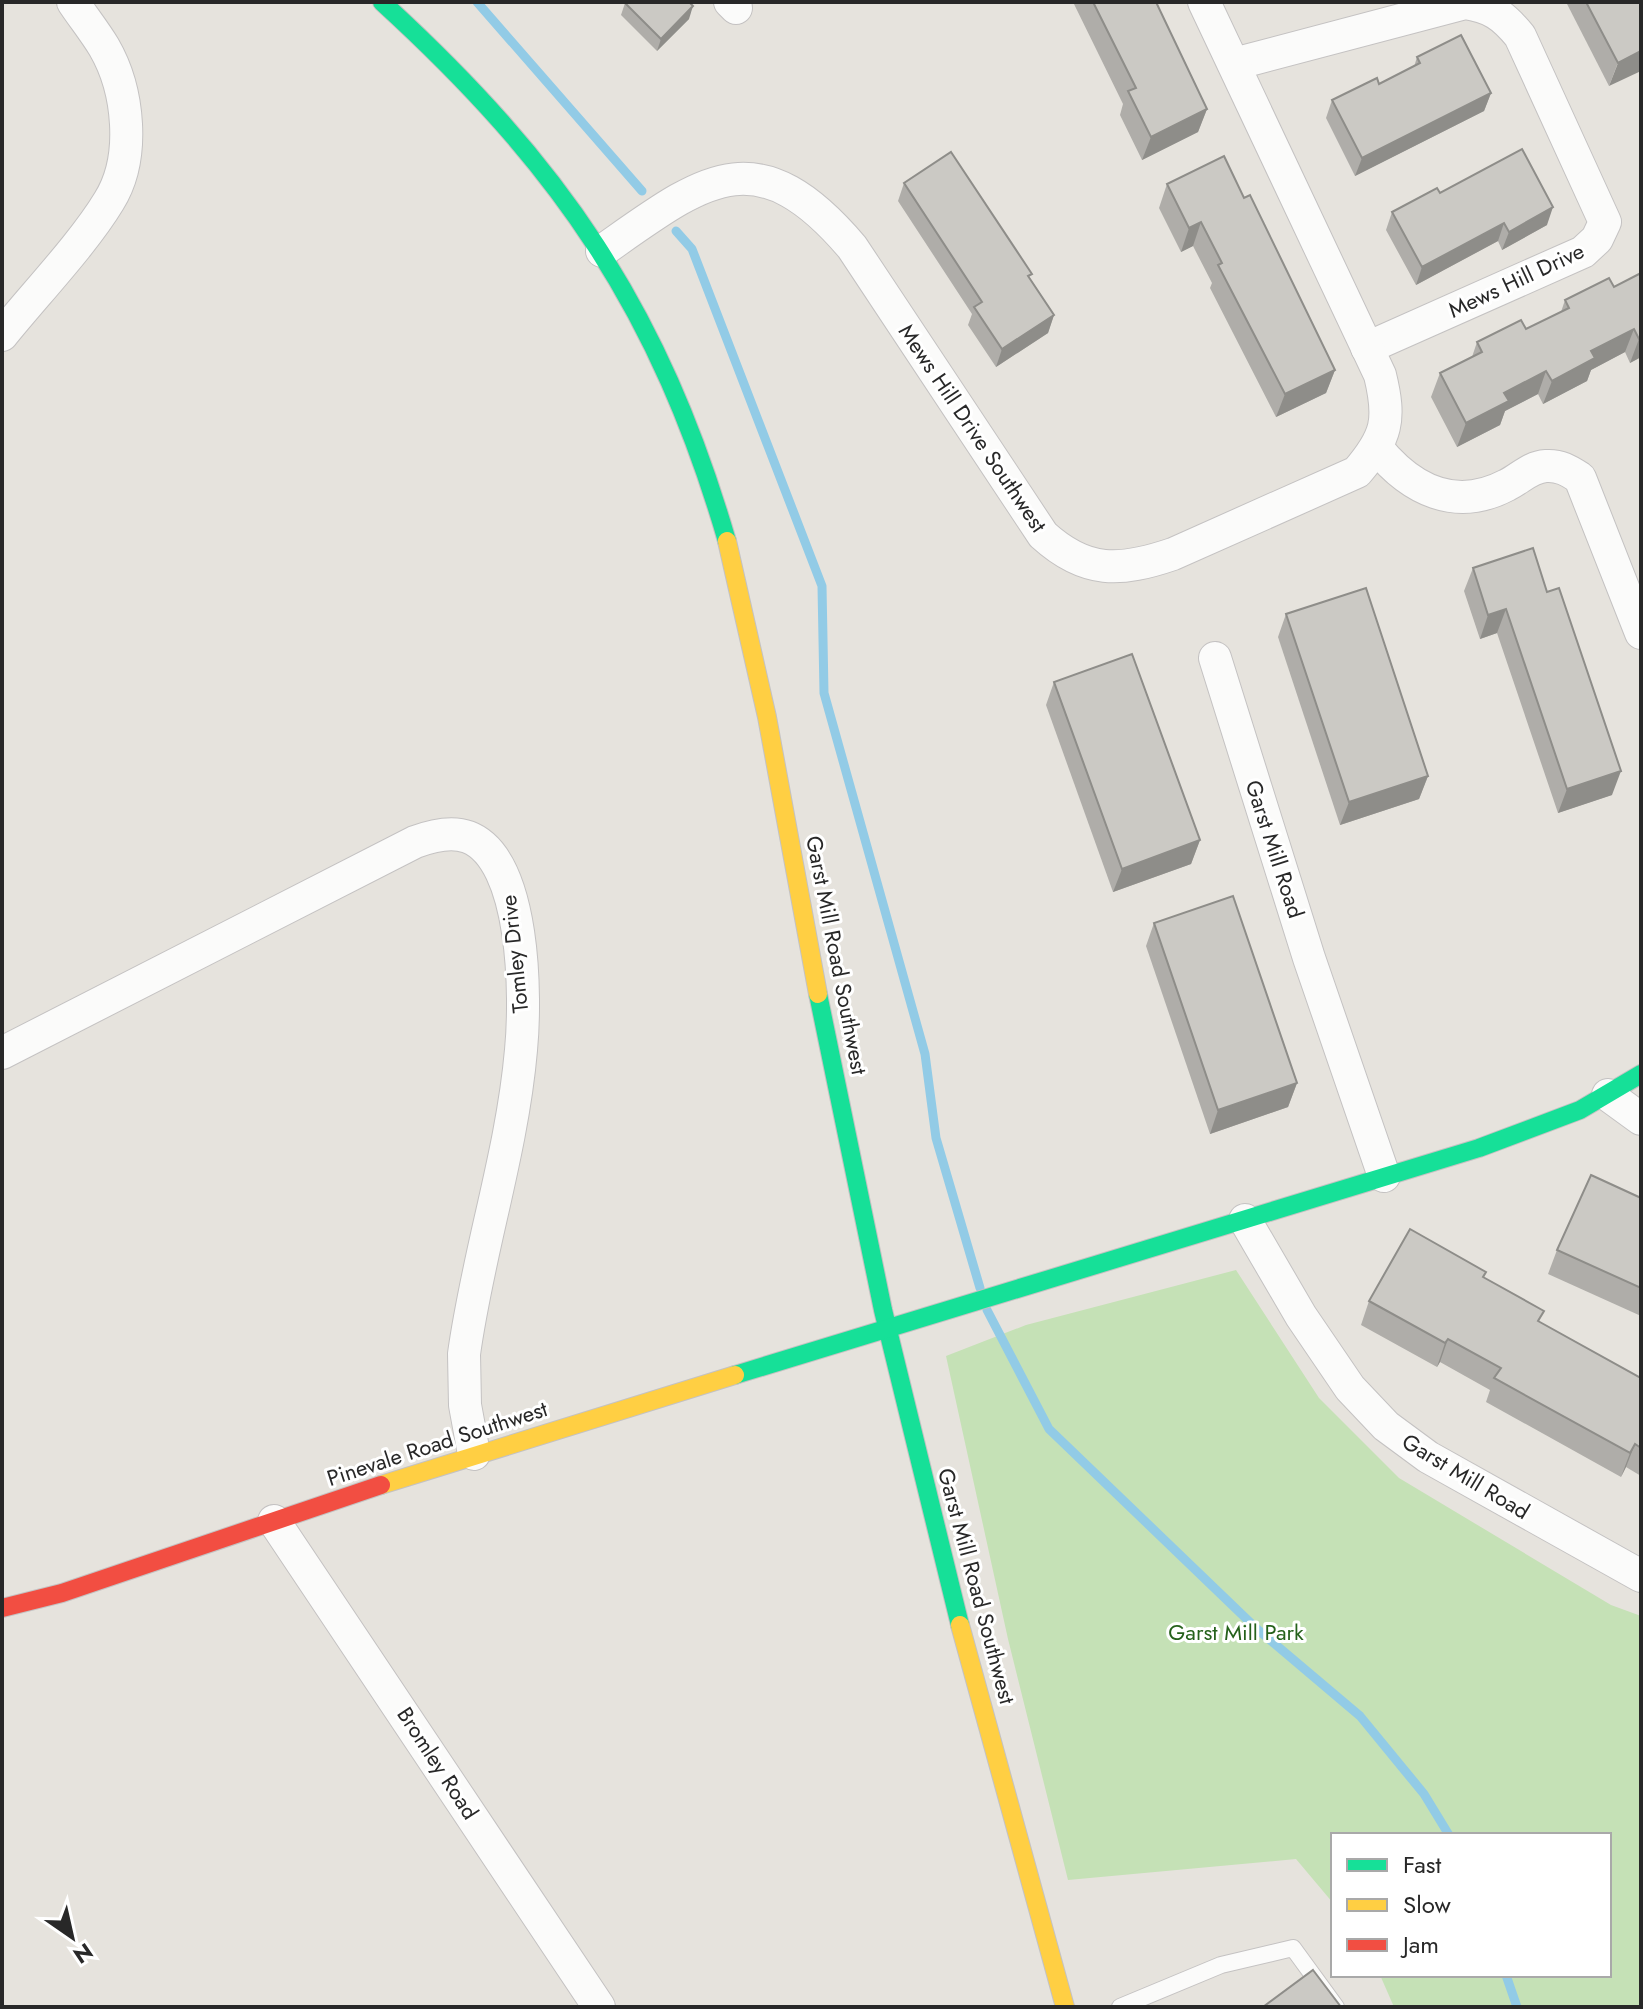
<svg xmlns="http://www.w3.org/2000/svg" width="1643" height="2009" font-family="Jost,sans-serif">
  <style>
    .green { fill: #c5e1b6 }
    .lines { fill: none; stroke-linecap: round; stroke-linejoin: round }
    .stream { stroke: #92cbe6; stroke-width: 9 }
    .lane-casing { stroke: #c4c2c2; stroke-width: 18 }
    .street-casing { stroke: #c4c2c2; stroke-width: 34 }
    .fast-casing { stroke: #c4c2c2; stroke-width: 20 }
    .slow-casing { stroke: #c4c2c2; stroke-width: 20 }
    .jam-casing { stroke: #c4c2c2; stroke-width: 20 }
    .lane { stroke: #fbfbfa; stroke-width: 16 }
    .street { stroke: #fbfbfa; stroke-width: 32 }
    .fast { stroke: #16e098; stroke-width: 18 }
    .slow { stroke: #ffcf43; stroke-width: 18 }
    .jam { stroke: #f24e42; stroke-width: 18 }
    .wall { fill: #afada9 }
    .shaded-wall { fill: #8e8d89 }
    .building { fill: #cbc9c4; stroke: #8e8d89; stroke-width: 2 }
    .labels { text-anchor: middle; stroke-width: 6; stroke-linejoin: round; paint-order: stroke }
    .street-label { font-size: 22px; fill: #282828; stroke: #fff }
    .park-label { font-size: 22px; fill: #25611b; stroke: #fff }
  </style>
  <rect width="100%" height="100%" fill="#e6e3dd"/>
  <!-- green -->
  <polygon class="green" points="1236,1270 1319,1398 1399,1478 1611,1605 1641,1616 1641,2007 1394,2007 1380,1975 1609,1975 1609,1835 1333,1835 1333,1903 1296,1859 1068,1880 1008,1639 946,1356 1026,1325"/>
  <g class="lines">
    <!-- stream -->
    <g class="stream">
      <polyline points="477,2 642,191"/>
      <polyline points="676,231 692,249 822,586 824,693 925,1054 936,1138 980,1288"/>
      <polyline points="987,1310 1049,1429 1257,1629 1360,1716 1424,1794 1449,1835"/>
      <polyline points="1506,1975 1517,2007"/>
    </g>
    <defs>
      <polyline id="lane" points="1120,2007 1221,1965 1293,1948 1336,2007"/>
      <g id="street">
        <polyline points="730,2 736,8"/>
        <path d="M1234 64 1465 3C1491 7 1503 15 1520 36L1605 222 1597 239 1583 252 1367 348"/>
        <path d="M602 251C703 180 756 134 852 247L1043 535C1086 574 1120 572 1173 554L1357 472C1387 437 1391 420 1380 375L1204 2"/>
        <path d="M2 335C35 294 83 244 109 201 136 158 129 90 104 47 95 32 83 17 73 2"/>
        <path d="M1377 448C1411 490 1456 512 1507 485 1521 478 1530 467 1546 466 1560 465 1569 471 1580 478L1641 633"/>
        <polyline points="1215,658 1309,958 1384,1176"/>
        <path d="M2 1053 415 842C431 836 452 831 468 837 526 859 526 999 521 1050 512 1153 478 1252 464 1354L465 1405 474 1454"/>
        <polyline points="1608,1095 1641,1119"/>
        <polyline points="1245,1220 1301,1316 1350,1388 1386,1426 1428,1457 1641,1576"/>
        <polyline points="274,1521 599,2007"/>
      </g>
      <g id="fast">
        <path d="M382 2C560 165 659 308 727 541"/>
        <polyline points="818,994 883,1310 960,1625"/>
        <polyline points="735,1375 1479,1148 1580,1110 1641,1074"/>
      </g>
      <g id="slow">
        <polyline points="727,541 767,717 818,994"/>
        <polyline points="381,1485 735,1375"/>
        <polyline points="960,1625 1065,2007"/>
      </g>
      <polyline id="jam" points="2,1608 62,1593 381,1485"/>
    </defs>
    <!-- lane casing -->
    <use href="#lane" class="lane-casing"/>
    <!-- street casing -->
    <use href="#street" class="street-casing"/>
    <!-- fast casing -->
    <use href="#fast" class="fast-casing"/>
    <!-- slow casing -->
    <use href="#slow" class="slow-casing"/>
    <!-- jam casing -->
    <use href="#jam" class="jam-casing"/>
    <!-- lane -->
    <use href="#lane" class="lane"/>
    <!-- street -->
    <use href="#street" class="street"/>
    <!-- fast -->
    <use href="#fast" class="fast"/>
    <!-- slow -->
    <use href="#slow" class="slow"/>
    <!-- jam -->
    <use href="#jam" class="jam"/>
  </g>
  <!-- wall -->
  <g class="wall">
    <polygon points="1073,2 1156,2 1207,109 1198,132 1142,160 1120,115 1123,104"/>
    <polygon points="1566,2 1641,2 1609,86"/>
    <polygon points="625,3 689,19 657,51 621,15"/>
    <polygon points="1417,57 1491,93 1484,111 1355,176 1326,118 1332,100 1379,84 1414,67"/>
    <polygon points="904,183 1030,278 1054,315 1048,333 996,367 968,325 972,314 898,201"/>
    <polygon points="1167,184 1244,198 1335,370 1326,393 1276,417 1210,288 1212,283 1193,246 1181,252 1159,208"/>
    <polygon points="1440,193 1547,225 1502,250 1498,241 1416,285 1386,230 1392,212"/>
    <polygon points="1641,273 1641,357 1630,363 1625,352 1591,370 1587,381 1543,404 1538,394 1505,411 1500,425 1457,447 1431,397 1440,373 1472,357 1477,342 1526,329 1561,312 1565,300 1614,287"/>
    <polygon points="1533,548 1612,795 1558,813 1497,633 1480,639 1464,591 1473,568"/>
    <polygon points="1286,614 1428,776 1419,799 1340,825 1278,637"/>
    <polygon points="1054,682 1200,840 1191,864 1113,892 1046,705"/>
    <polygon points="1154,923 1297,1083 1288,1107 1210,1134 1146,946"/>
    <polygon points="1641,1198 1641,1316 1548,1274 1557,1250"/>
    <polygon points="1486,1272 1484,1277 1540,1322 1641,1378 1641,1476 1626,1467 1621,1477 1486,1402 1490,1390 1440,1362 1437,1367 1361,1325 1369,1301"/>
  </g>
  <!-- shaded-wall -->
  <g class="shaded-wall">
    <polygon points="693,6 689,19 657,51 661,39"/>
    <polygon points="1641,51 1641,71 1609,86 1618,63"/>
    <polygon points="1491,93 1484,111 1355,176 1362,158"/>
    <polygon points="1207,109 1198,132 1142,160 1151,137"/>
    <polygon points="1553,207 1547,225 1502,250 1509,232"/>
    <polygon points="1201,222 1193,246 1181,252 1189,228"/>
    <polygon points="1504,223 1498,241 1416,285 1422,267"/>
    <polygon points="1054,315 1048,333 996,367 1002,349"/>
    <polygon points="1634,329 1625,352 1591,370 1587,381 1543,404 1552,381 1591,351"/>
    <polygon points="1641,338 1641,357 1630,363 1639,339"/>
    <polygon points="1335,370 1326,393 1276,417 1285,394"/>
    <polygon points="1546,371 1538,394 1505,411 1500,425 1457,447 1466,423 1504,393"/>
    <polygon points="1506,609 1497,633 1480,639 1488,615"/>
    <polygon points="1621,771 1612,795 1558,813 1567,789"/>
    <polygon points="1428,776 1419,799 1340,825 1349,802"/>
    <polygon points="1200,840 1191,864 1113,892 1122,869"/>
    <polygon points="1297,1083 1288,1107 1210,1134 1218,1110"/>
    <polygon points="1448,1339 1440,1362 1437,1367 1445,1343"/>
    <polygon points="1635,1444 1626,1467 1621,1477 1630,1453"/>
  </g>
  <!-- building -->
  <g class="building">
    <polygon points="626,2 689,2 693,6 661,39 625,3"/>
    <polygon points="1093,2 1156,2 1207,109 1151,137 1128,91 1136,88"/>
    <polygon points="1586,2 1641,2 1641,51 1618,63"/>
    <polygon points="1461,35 1491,93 1362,158 1332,100 1377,78 1379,84 1420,63 1417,57"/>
    <polygon points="1522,149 1553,207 1509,232 1504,223 1422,267 1392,212 1437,188 1440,193"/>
    <polygon points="951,152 1032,274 1028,276 1054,315 1002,349 974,307 982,302 904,183"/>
    <polygon points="1224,156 1244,198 1250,195 1335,370 1285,394 1218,265 1222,263 1201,222 1189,228 1167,184"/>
    <polygon points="1641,273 1641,338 1639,339 1634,329 1591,351 1595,358 1552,381 1546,371 1504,393 1509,401 1466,423 1440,373 1482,352 1477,342 1521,320 1526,329 1569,308 1565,300 1609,278 1614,287"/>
    <polygon points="1533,548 1547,592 1559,588 1621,771 1567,789 1506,609 1488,615 1473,568"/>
    <polygon points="1366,588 1428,776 1349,802 1286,614"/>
    <polygon points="1132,654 1200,840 1122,869 1054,682"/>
    <polygon points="1233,896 1297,1083 1218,1110 1154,923"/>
    <polygon points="1591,1175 1641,1198 1641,1288 1557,1250"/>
    <polygon points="1410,1229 1486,1272 1483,1277 1544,1311 1538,1321 1641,1378 1641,1448 1635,1444 1630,1453 1494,1378 1501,1368 1448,1339 1445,1343 1369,1301"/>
    <polygon points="1313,1970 1341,2007 1263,2007"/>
  </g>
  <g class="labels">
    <!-- street labels -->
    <g class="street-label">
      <text transform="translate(1516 280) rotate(-25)" y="8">Mews Hill Drive</text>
      <text transform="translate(973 428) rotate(56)" y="8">Mews Hill Drive Southwest</text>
      <text transform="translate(1275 849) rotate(72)" y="8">Garst Mill Road</text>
      <text transform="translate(514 954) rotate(-96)" y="8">Tomley Drive</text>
      <text transform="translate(837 955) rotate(79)" y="8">Garst Mill Road Southwest</text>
      <text transform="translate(437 1443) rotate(-18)" y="8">Pinevale Road Southwest</text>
      <text transform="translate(1466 1476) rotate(31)" y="8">Garst Mill Road</text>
      <text transform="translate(977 1586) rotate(75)" y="8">Garst Mill Road Southwest</text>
      <text transform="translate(438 1763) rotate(57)" y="8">Bromley Road</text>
    </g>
    <!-- park labels -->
    <g class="park-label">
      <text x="1236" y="1640">Garst Mill Park</text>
    </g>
  </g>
  <!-- border -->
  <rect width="1643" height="2009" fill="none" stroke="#282828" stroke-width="8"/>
  <!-- legend -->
  <rect x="1331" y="1833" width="280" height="144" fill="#ffffff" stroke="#a9a9a9" stroke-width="2"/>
  <rect x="1347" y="1859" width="40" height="12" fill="#16e098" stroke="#a9a9a9" stroke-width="2"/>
  <text x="1403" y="1873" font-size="24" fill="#282828">Fast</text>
  <rect x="1347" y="1899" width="40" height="12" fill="#ffcf43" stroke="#a9a9a9" stroke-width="2"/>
  <text x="1403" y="1913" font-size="24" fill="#282828">Slow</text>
  <rect x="1347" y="1939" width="40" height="12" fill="#f24e42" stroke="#a9a9a9" stroke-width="2"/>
  <text x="1403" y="1953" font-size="24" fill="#282828">Jam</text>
  <!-- north arrow -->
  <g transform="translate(72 1937) rotate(146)" stroke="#ffffff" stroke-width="6" paint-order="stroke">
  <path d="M0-6L14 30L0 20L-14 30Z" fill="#282828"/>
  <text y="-12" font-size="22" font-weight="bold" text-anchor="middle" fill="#282828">N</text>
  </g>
</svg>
